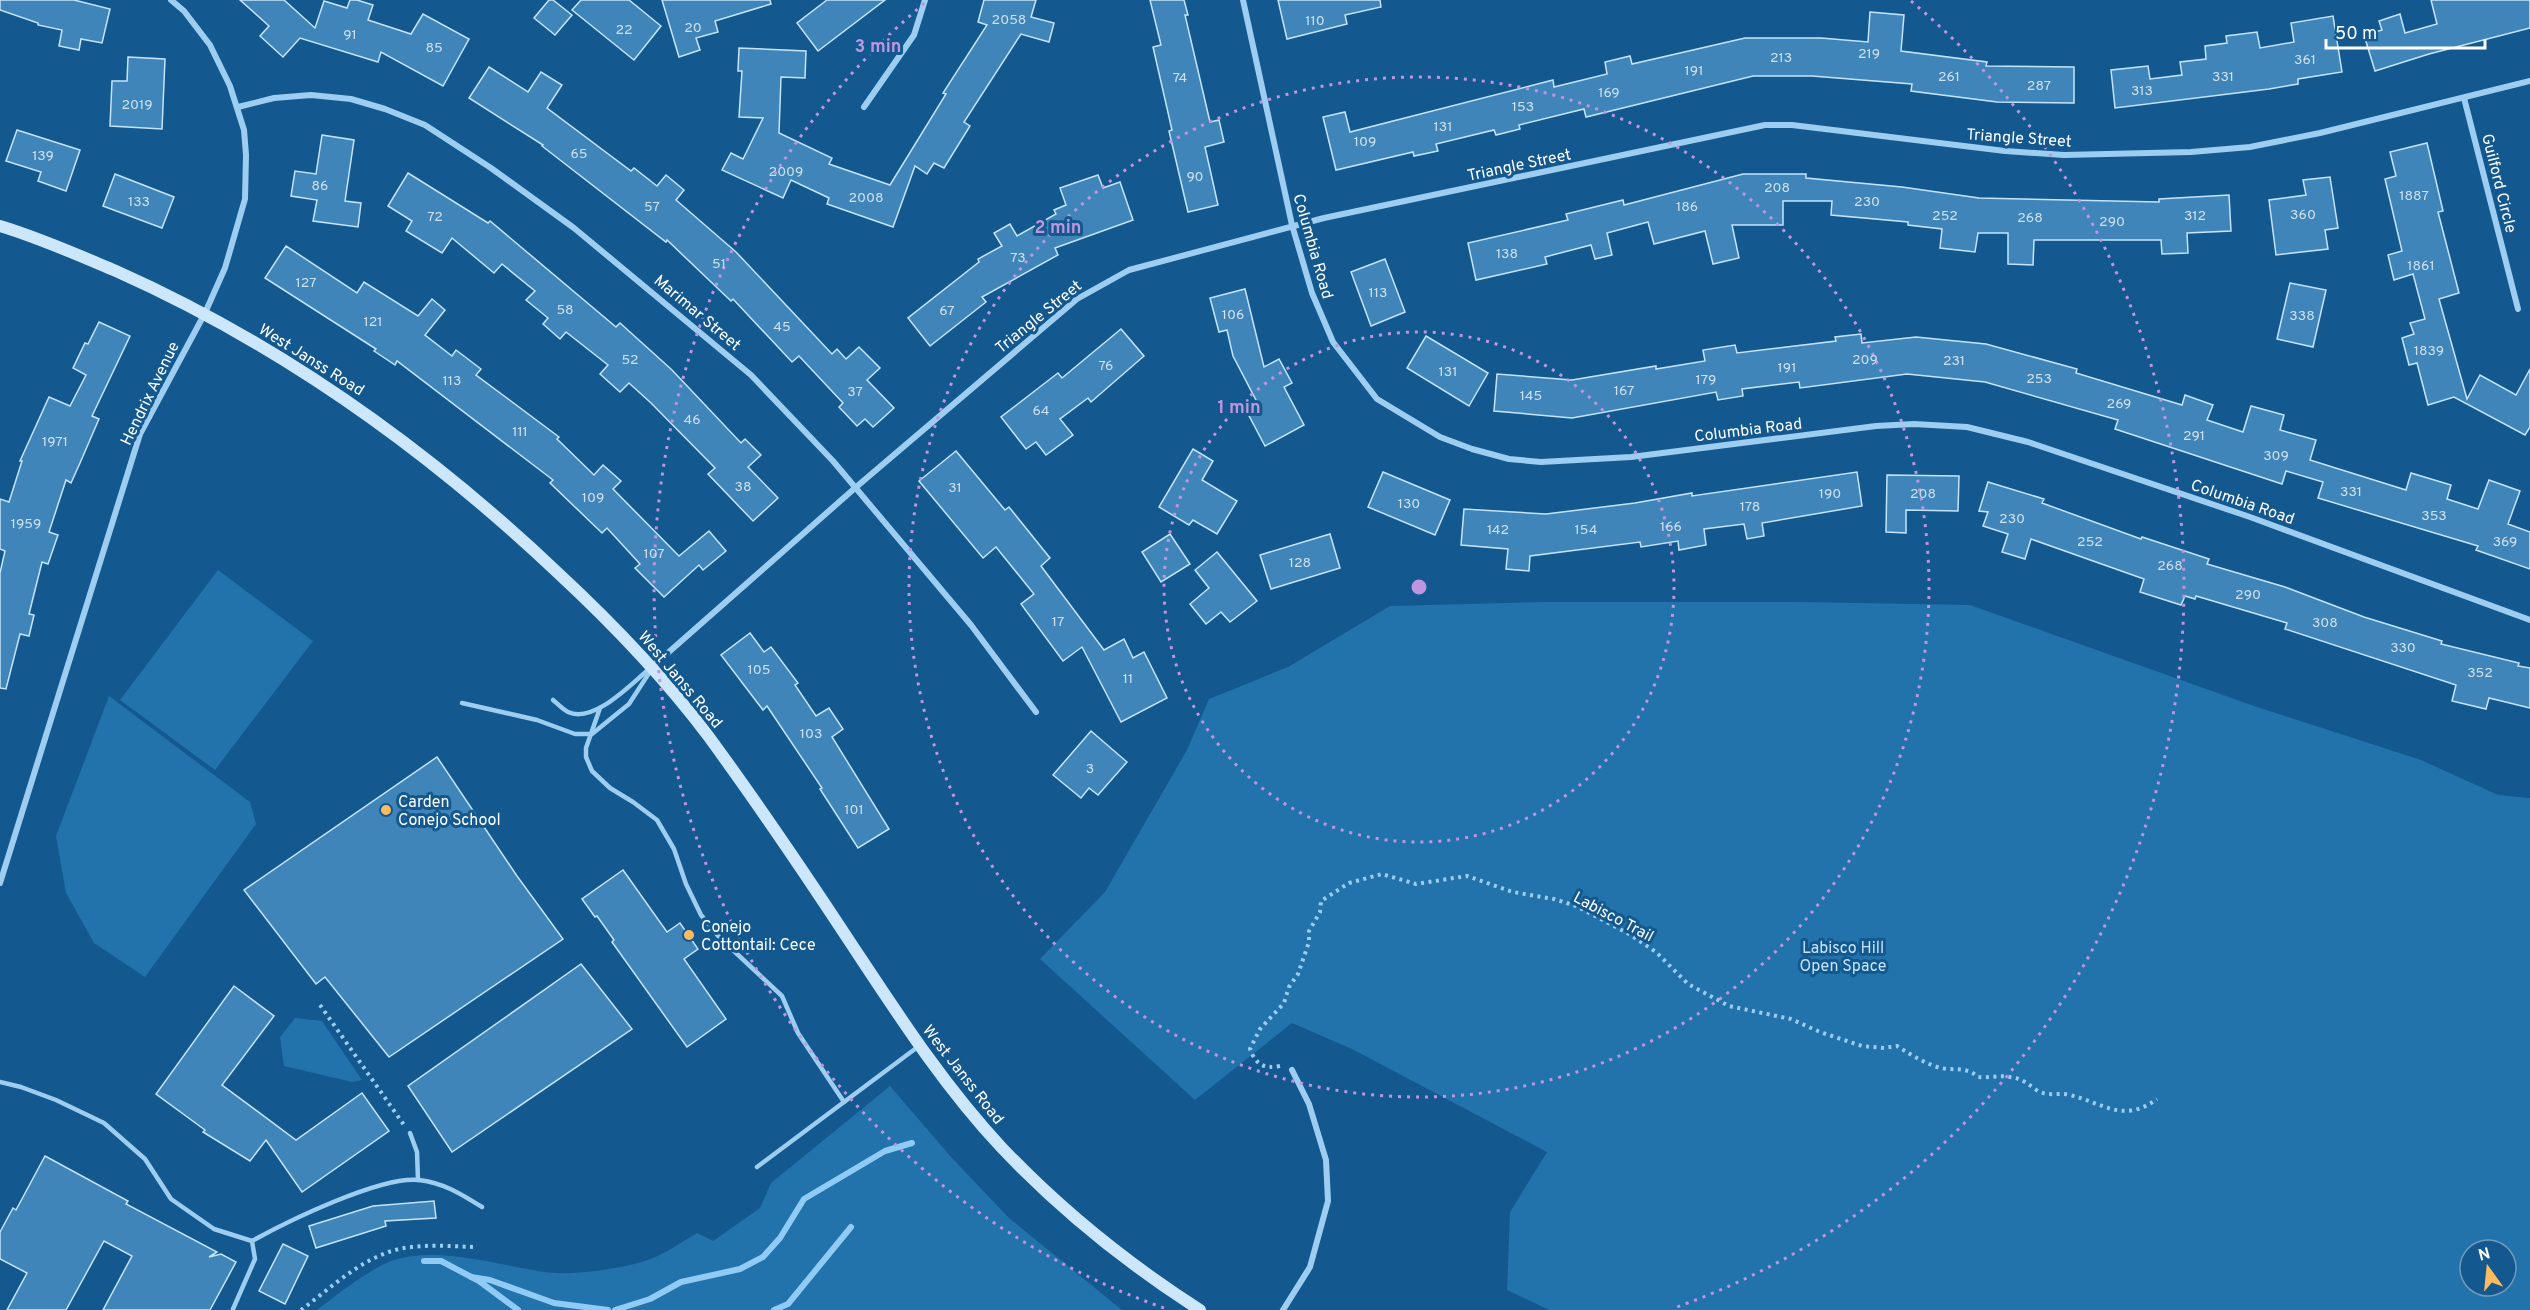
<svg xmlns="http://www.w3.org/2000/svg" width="2530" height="1310" font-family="Overpass,sans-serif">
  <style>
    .green { fill: #2272ac; fill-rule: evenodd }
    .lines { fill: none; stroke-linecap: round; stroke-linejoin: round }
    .stream { stroke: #8fcbf5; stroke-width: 6 }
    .building { fill: #3f85b9; stroke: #c4e5fc; stroke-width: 1.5 }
    .path { stroke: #9dcef1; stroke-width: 4; stroke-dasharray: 3 4.5; stroke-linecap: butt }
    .service { stroke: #9dcef1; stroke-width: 4.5 }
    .minor { stroke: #9dcef1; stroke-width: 6 }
    .secondary { stroke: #cce7fc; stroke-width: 12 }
    .ring { fill: none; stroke: #bd96df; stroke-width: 3; stroke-dasharray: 3 6 }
    .poi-dot { fill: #ffbc5e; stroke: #13588f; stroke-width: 2 }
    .labels { text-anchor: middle; stroke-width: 6; stroke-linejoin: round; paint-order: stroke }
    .number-label { font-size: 14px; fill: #cfe0ee }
    .street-label { font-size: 16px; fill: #fff; stroke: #13588f }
    .poi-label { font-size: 16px; fill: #fff; stroke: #13588f; text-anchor: start }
    .park-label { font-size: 16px; fill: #c4e5fc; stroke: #13588f }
    .centre { fill: #bd96df; stroke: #13588f; stroke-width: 3 }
    .ring-label { font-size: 18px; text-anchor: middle; font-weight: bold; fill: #bd96df; stroke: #13588f; stroke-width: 6; stroke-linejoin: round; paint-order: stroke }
  </style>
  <rect width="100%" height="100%" fill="#13588f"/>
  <!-- green -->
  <g class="green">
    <polygon points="218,570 313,641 215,770 120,700"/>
    <path d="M1543 602H1799L1970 605 2257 707 2421 760 2498 795 2530 798V1310H1549L1507 1290 1510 1212 1547 1152 1352 1049 1292 1023 1195 1100 1040 959 1105 892 1187 750 1209 699 1288 667 1390 606ZM2470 1250H2506V1286H2470Z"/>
    <polygon points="109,696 250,802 256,824 145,977 94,943 66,893 56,836"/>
    <polygon points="295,1018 322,1021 362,1080 352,1082 284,1066 280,1037"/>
    <path d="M890 1086 951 1157 1009 1218 1122 1310H317C335 1296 372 1267 394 1260 439 1246 499 1265 544 1272 573 1276 625 1269 653 1258 668 1252 683 1241 697 1233L713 1241 760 1208 771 1183Z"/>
  </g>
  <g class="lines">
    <!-- stream -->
    <g class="stream">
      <polyline points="424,1261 441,1261 479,1281 518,1310"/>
      <polyline points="471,1277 490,1280 554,1303 608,1310"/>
      <polyline points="615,1310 650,1299 681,1282 740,1269 763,1257 780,1238 804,1199 885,1151 912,1143"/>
      <polyline points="774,1310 788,1304 851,1227"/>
    </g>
  </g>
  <!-- building -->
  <g class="building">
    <polygon points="0,0 74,0 110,9 102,43 81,39 79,50 59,46 62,30 38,25 38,23 0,10"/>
    <polygon points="240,0 284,0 315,28 324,1 347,8 350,0 357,0 373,5 368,20 411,34 423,14 469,39 443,86 381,52 378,62 300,38 283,57 260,36 269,26"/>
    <polygon points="549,0 553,0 572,15 555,35 534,18"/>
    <polygon points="581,0 629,0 661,26 634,60 572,10"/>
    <polygon points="662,0 770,0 771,4 715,21 718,32 696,38 700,50 679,57"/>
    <polygon points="827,0 885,0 818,51 797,23"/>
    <polygon points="984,0 1036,0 1031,17 1054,23 1049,42 1021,34 964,122 970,126 944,168 934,163 927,174 915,166 893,227 827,204 829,198 791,180 783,198 722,170 731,153 743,159 763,118 739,117 742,71 738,71 739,48 806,51 805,78 781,77 779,133 832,158 829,164 890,185 946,94 943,93 987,25 978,22"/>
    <polygon points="1150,0 1184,0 1188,15 1185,15 1210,122 1219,120 1224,142 1205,147 1218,205 1188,212 1169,131 1172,130 1153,47 1161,45"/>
    <polygon points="1278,0 1380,0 1381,7 1345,15 1347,24 1287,39"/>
    <polygon points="2431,0 2530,0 2530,28 2429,54 2375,71 2364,35 2382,30 2379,21 2400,14 2405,33 2437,24"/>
    <polygon points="1870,12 1904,15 1901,51 1987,62 1986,66 2074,67 2074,103 1997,102 1911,91 1912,84 1812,76 1753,76 1586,117 1584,109 1519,125 1520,129 1496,135 1494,130 1436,144 1438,151 1414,156 1413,152 1336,170 1323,117 1345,112 1350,132 1553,80 1554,87 1607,74 1605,62 1630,56 1632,64 1745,38 1821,38 1868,42"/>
    <polygon points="2333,16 2342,72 2298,79 2298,84 2269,89 2115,108 2111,70 2148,66 2150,79 2182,75 2180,62 2206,59 2205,46 2227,43 2226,36 2257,32 2260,48 2294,42 2291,23"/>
    <polygon points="128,57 165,59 162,129 110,126 112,81 127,81"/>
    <polygon points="489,67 528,92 541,72 562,85 547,108 631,171 634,168 657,186 666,175 684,190 676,200 736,252 832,354 837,349 846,359 859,347 880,368 867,380 894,408 873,427 865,419 857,426 839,407 843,403 799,356 792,362 733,299 731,301 667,240 666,242 542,146 543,145 469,98"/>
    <polygon points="17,130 80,150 66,191 38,181 41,172 6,161"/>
    <polygon points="322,135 354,140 345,201 361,203 358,227 313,221 317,200 291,196 295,171 316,174"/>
    <polygon points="2427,143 2443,211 2438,212 2459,293 2439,299 2467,399 2480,375 2516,395 2530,369 2530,427 2525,435 2454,397 2428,405 2417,363 2409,365 2402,338 2414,334 2410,323 2425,319 2413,274 2394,280 2388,255 2402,251 2385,179 2396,176 2390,152"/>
    <polygon points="408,173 488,223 490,221 616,327 620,323 672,370 741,443 745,439 761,455 748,467 778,498 753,521 708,474 715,468 651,403 629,383 620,392 600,374 608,365 566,332 560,339 543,324 548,318 526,300 535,291 502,264 494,273 452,238 442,253 406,231 412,221 388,206"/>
    <polygon points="115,174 174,197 162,228 103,206"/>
    <polygon points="1743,174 1806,174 1806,178 1902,187 1979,198 2159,202 2159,199 2229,195 2231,231 2187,233 2188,253 2162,254 2161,240 2034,240 2033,265 2008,264 2008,233 1978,233 1975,252 1940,248 1942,229 1908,225 1908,222 1831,215 1832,201 1783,201 1783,225 1732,225 1739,258 1713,264 1705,231 1654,244 1648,222 1607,233 1612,255 1595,259 1591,245 1545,257 1547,264 1476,280 1468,243 1568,220 1566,214 1623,200 1624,205"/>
    <polygon points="1098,175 1103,188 1120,182 1133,220 1055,248 1058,255 982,297 986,302 930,346 908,318 979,262 978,259 1002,246 994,233 1010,224 1017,236 1056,214 1054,210 1066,205 1060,188"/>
    <polygon points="2330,177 2338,228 2325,230 2328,249 2276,255 2269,200 2306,195 2303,180"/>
    <polygon points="286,246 357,293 364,282 418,316 432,299 445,310 425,335 452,356 456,350 481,369 476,375 559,437 557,439 594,475 603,465 621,481 613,489 679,556 709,531 726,551 703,570 699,565 664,597 635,568 640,564 607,528 602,533 550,483 553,480 397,361 395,365 374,351 376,349 265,278"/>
    <polygon points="1385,259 1405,312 1371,326 1351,272"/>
    <polygon points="2290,283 2326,290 2313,347 2277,339"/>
    <polygon points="1245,289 1264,367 1279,359 1292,383 1284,387 1304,425 1265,446 1246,410 1258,404 1233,356 1227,330 1219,332 1210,298"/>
    <polygon points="99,322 130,336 92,416 99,419 80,463 71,483 66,480 49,532 58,535 48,564 42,562 29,614 34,615 29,636 20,634 6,689 0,688 0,573 5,551 0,549 0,499 9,502 22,461 20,461 49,397 70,406 86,375 73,368 85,343 88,344"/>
    <polygon points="1121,329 1144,356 1091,402 1088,398 1060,419 1073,435 1046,455 1036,442 1026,449 1001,417 1058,373 1062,378"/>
    <polygon points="1861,334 1862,343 1916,337 1986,344 2077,369 2076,373 2182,405 2185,395 2213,405 2207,420 2243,432 2251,406 2284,415 2280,430 2316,440 2310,460 2406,490 2411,473 2451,485 2447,499 2478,509 2489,480 2520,491 2508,524 2530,532 2530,569 2476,550 2478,546 2318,498 2323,482 2286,471 2282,484 2115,429 2118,420 1985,382 1907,374 1800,388 1799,382 1742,389 1743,396 1718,400 1716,392 1572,418 1494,411 1497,374 1572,380 1656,366 1656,369 1705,361 1703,350 1735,345 1737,353 1836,341 1835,337"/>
    <polygon points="1426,336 1488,373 1469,406 1407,368"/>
    <polygon points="1193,449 1213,461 1202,480 1237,501 1217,534 1193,520 1189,525 1159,507"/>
    <polygon points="956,451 1005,510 1009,507 1050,558 1041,566 1104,650 1124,639 1133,658 1144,652 1167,698 1121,722 1082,647 1063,661 1021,604 1034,594 996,547 983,558 919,481"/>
    <polygon points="1383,472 1450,500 1435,535 1368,507"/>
    <polygon points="1857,472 1862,506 1762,523 1764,536 1747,539 1744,524 1704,529 1706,545 1679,550 1678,541 1641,547 1640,542 1530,556 1529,571 1506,569 1508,549 1461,545 1464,509 1546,514 1635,503 1692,493 1692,496"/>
    <polygon points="1887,475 1959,476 1958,511 1906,510 1906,533 1886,532"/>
    <polygon points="1988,482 2044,499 2042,503 2141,539 2142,537 2209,559 2207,564 2285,587 2364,617 2442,641 2441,644 2519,663 2518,666 2530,668 2530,708 2489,698 2486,709 2452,701 2456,685 2285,629 2287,623 2196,596 2195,599 2185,596 2181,605 2140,592 2144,579 2031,539 2025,559 2002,552 2008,534 1983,526 1988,512 1979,511"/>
    <polygon points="1170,534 1190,564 1161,582 1142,552"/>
    <polygon points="1330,534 1340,568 1271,589 1260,555"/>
    <polygon points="1217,552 1257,601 1230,622 1221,612 1206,624 1190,604 1209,588 1195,570"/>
    <polygon points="750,633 764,652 771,647 798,683 795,685 816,716 829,708 843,729 832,737 889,829 858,848 820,789 822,788 767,706 763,710 721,655"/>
    <polygon points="1091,731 1127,762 1098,795 1089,788 1081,798 1053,775"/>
    <polygon points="437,757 517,876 563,939 389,1057 325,977 316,984 244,890"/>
    <polygon points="623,870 667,932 680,923 698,949 684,959 726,1019 687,1047 612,942 614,940 597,916 595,917 582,899"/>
    <polygon points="581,964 632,1029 452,1152 408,1086"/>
    <polygon points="234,986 274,1016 222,1085 296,1140 362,1093 389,1131 302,1192 266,1140 250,1161 203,1132 205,1130 156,1094"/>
    <polygon points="45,1156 128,1201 126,1204 217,1252 209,1257 221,1254 236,1262 210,1310 103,1310 132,1256 104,1241 66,1310 7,1310 27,1273 0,1259 0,1232 13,1208 16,1210"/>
    <polygon points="434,1201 436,1218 385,1221 386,1226 316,1248 309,1226 373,1206"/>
    <polygon points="283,1244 308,1256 285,1304 259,1291"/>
  </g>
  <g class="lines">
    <!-- path -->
    <g class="path">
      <polyline points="320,1005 404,1125"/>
      <path d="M1280 1066C1264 1069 1256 1065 1250 1049L1260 1029 1284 1003 1289 987 1298 974 1309 942V931L1320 912 1321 901 1349 883 1382 874 1416 884 1467 876 1513 892 1554 899 1576 906 1629 934 1656 952 1688 984 1729 1006 1791 1019 1820 1032 1862 1046 1884 1048 1897 1046C1910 1054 1922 1062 1937 1067 1953 1072 1965 1065 1978 1077 1988 1078 2000 1075 2010 1077 2022 1078 2029 1085 2038 1091 2049 1097 2059 1092 2070 1095 2103 1103 2123 1124 2157 1099"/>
      <path d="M301 1310C331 1288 361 1258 399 1249 423 1244 449 1246 473 1247"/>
    </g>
    <!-- service -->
    <g class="service">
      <path d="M553 700C558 704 562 709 568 712 593 724 630 685 648 670"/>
      <polyline points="462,703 537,720 575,734 592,734 629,704 651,670"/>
      <polyline points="600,708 586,748 586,757 592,771 610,788 633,802 657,820 674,849 686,884 701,915 720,938 782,996 798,1033 844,1102"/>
      <path d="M0 1082 21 1087 56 1100 104 1123 145 1159 171 1199 214 1229 252 1241C288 1221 380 1176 419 1180 444 1183 461 1194 482 1207"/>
      <polyline points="410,1133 417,1152 418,1180"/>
      <polyline points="757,1167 919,1046"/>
      <polyline points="233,1309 255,1259 252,1241"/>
    </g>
    <!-- minor -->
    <g class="minor">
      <polyline points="1243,0 1292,225 1312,293 1333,342 1377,399 1440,437 1472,449 1509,459 1541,462 1631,457 1876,426 1914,424 1967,427 2028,442 2250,517 2530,620"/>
      <polyline points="2464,98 2518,309"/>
      <polyline points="238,107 274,98 311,95 351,99 385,109 425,125 491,168 574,228 751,375 833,461 971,625 1036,712"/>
      <polyline points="864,107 914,35 925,0"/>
      <polyline points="653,666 855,488 1077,299 1129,270 1324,218 1765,125 1792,125 2005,151 2064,155 2191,152 2250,147 2320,133 2530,81"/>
      <polyline points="0,883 140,434 205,313 225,268 245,199 246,155 244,130 230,86 210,45 184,11 171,0"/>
      <polyline points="1283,1310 1310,1267 1328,1201 1326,1160 1309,1104 1292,1070"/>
    </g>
    <!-- secondary -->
    <path class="secondary" d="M0 226C40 238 78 255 116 271 282 345 426 448 558 573 613 624 664 677 709 737 758 804 804 872 850 942 897 1013 943 1085 1002 1148 1061 1210 1128 1264 1200 1310"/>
  </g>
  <!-- distance rings -->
  <g class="ring">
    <circle cx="1419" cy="587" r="255"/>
    <circle cx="1419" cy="587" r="510"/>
    <path d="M1164 1308A765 765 0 0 1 927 1M1911 1A765 765 0 0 1 1674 1308"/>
  </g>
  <!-- markers -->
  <g class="poi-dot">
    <circle cx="386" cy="810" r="6"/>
    <circle cx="689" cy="935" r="6"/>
  </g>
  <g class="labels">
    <!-- number labels -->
    <g class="number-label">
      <text x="1009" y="24">2058</text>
      <text x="1315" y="25">110</text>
      <text x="693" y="32">20</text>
      <text x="624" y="34">22</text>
      <text x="350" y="39">91</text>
      <text x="434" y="52">85</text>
      <text x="1869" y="58">219</text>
      <text x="1781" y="62">213</text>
      <text x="2305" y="64">361</text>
      <text x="1694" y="75">191</text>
      <text x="1949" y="81">261</text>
      <text x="2223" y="81">331</text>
      <text x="1180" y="82">74</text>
      <text x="2039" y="90">287</text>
      <text x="2142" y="95">313</text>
      <text x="1609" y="97">169</text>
      <text x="137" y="109">2019</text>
      <text x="1523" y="111">153</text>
      <text x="1443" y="131">131</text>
      <text x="1365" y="146">109</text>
      <text x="579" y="158">65</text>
      <text x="43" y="160">139</text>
      <text x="786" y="176">2009</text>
      <text x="1195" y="181">90</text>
      <text x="320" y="190">86</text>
      <text x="1777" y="192">208</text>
      <text x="2414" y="200">1887</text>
      <text x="866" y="202">2008</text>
      <text x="139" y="206">133</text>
      <text x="1867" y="206">230</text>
      <text x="652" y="211">57</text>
      <text x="1687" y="211">186</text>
      <text x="2303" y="219">360</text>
      <text x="1945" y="220">252</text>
      <text x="2195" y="220">312</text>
      <text x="435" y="221">72</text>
      <text x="2030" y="222">268</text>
      <text x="2112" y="226">290</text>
      <text x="1507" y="258">138</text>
      <text x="1018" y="262">73</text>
      <text x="719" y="268">51</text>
      <text x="2421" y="270">1861</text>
      <text x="306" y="287">127</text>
      <text x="1378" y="297">113</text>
      <text x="565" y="314">58</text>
      <text x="947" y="315">67</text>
      <text x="1233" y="319">106</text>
      <text x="2302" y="320">338</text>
      <text x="373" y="326">121</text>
      <text x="782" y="331">45</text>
      <text x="2429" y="355">1839</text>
      <text x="630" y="364">52</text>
      <text x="1865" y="364">209</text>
      <text x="1954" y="365">231</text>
      <text x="1106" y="370">76</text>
      <text x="1787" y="372">191</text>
      <text x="1448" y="376">131</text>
      <text x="2039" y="383">253</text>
      <text x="1706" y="384">179</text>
      <text x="452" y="385">113</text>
      <text x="1624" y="395">167</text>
      <text x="855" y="396">37</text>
      <text x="1531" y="400">145</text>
      <text x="2119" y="408">269</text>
      <text x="1041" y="415">64</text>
      <text x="692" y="424">46</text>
      <text x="520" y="436">111</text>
      <text x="2194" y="440">291</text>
      <text x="55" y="446">1971</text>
      <text x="2276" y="460">309</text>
      <text x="743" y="491">38</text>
      <text x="955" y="492">31</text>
      <text x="2351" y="496">331</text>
      <text x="1830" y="498">190</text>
      <text x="1923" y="498">208</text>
      <text x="593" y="502">109</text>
      <text x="1409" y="508">130</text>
      <text x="1750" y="511">178</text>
      <text x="2434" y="520">353</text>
      <text x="2012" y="523">230</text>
      <text x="26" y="528">1959</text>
      <text x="1671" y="531">166</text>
      <text x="1498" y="534">142</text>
      <text x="1586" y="534">154</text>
      <text x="2090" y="546">252</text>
      <text x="2505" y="546">369</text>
      <text x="654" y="558">107</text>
      <text x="1300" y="567">128</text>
      <text x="2170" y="570">268</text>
      <text x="2248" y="599">290</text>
      <text x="1058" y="626">17</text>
      <text x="2325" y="627">308</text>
      <text x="2403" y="652">330</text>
      <text x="759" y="674">105</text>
      <text x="2480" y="677">352</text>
      <text x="1128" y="683">11</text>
      <text x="811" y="738">103</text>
      <text x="1090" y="773">3</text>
      <text x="854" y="814">101</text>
    </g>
    <!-- street labels -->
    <g class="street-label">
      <text transform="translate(2019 137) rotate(4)" y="6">Triangle Street</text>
      <text transform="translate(1519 164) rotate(-12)" y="6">Triangle Street</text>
      <text transform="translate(2500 183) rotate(76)" y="6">Guilford Circle</text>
      <text transform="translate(1314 246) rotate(74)" y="6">Columbia Road</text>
      <text transform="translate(698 312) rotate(40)" y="6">Marimar Street</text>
      <text transform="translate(1038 316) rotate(-39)" y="6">Triangle Street</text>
      <text transform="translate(312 359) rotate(32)" y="6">West Janss Road</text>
      <text transform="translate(149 393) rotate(-64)" y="6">Hendrix Avenue</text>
      <text transform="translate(1748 429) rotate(-7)" y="6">Columbia Road</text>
      <text transform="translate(2243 501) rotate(19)" y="6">Columbia Road</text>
      <text transform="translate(681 679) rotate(50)" y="6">West Janss Road</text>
      <text transform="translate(1614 916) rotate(28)" y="6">Labisco Trail</text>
      <text transform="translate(964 1074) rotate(52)" y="6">West Janss Road</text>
    </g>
    <!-- poi labels -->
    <g class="poi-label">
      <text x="398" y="807">Carden<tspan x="398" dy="18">Conejo School</tspan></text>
      <text x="701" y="932">Conejo<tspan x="701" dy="18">Cottontail: Cece</tspan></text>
    </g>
    <!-- park labels -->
    <g class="park-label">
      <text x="1843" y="953">Labisco Hill<tspan x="1843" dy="18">Open Space</tspan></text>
    </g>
  </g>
  <circle cx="1419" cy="587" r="9" class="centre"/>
  <g class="ring-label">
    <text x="878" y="52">3 min</text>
    <text x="1058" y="233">2 min</text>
    <text x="1239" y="413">1 min</text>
  </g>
  <!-- north arrow -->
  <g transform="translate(2488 1268) rotate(345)"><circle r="28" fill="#13588f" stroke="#719bbc" stroke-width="1.5"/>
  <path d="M0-4.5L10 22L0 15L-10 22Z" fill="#ffbc5e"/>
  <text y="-9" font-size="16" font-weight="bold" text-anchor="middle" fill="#ffffff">N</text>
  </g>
  <!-- scale -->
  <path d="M2326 39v9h159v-9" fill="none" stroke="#ffffff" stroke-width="3"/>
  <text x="2335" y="39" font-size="18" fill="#ffffff" stroke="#13588f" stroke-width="4.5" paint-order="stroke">50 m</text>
</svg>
